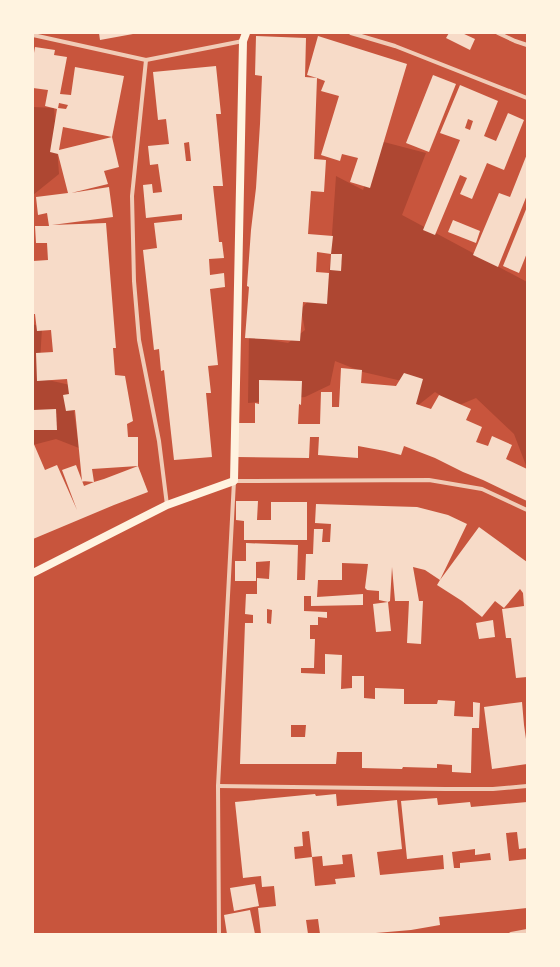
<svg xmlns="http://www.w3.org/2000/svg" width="560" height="967" font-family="Manrope,sans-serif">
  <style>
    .green { fill: #ae4732 }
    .building { fill: #f7dbc8; fill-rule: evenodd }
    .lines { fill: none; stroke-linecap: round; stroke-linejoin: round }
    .minor { stroke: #f1ccb7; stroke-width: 4 }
    .secondary { stroke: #fff3e0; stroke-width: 8 }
  </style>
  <rect width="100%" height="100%" fill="#c8553d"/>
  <!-- green -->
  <g class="green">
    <polygon points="33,107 54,108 59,174 33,195"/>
    <polygon points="380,141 426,153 402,215 527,282 527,468 514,434 476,398 457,406 435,392 407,414 402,381 363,372 335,361 330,385 305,397 248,403 249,336 288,343 305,330 301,309 329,278 336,176 363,190"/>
    <polygon points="33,324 42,328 39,378 70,385 79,448 56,439 33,445"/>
  </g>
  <!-- building -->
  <g class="building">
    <polygon points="99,33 132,33 133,34 100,40"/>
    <polygon points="449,33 462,33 475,39 470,50 446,38"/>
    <polygon points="256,36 306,38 305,77 317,78 307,75 318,36 407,64 370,188 350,182 358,158 342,154 340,161 321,155 339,96 321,91 325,81 317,78 314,159 326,160 324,192 311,191 308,234 333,236 331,254 317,252 316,272 329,273 327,304 303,302 300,341 245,338 249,287 247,286 251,230 256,188 260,124 262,76 255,75"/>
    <path d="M35 47 55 50 54 55 67 57 60 94 71 95 75 67 124 76 112 137 119 167 104 171 108 184 71 193 109 187 113 217 52 225 106 223 116 348H113L115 375 125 376 133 421 127 424 128 437H138V466L92 469 94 482 104 479 138 466 148 492 114 505 33 539V442L45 470 57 465 77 510 62 470 76 465 84 486 94 482 82 481 75 410 66 411 63 395 69 394 67 379 37 381 36 353 53 352 51 330 37 331 35 314H33V261L48 260 47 243H36L35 226H49L47 213 38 215 36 197 68 193 58 154 50 152 57 109 45 106 48 90 33 88V52L34 53ZM59 103 68 105 66 109 58 108ZM63 127 112 137 59 150Z"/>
    <path d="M216 66 221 114H216L223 186H213L219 242H222L224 258 209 259 210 275 224 273 225 287 210 289 218 365 208 366 211 393H206L212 457 174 460 164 370 161 371 159 349 154 350 143 250 157 248 154 223 182 220V214L146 218 143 185 152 184 153 193 162 192 158 164 150 165 148 146 169 144 166 119 158 120 153 72ZM189 142 191 161H186L184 143Z"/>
    <polygon points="433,75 456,84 429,152 406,143"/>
    <path d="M460 85 498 101 484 136 496 141 508 113 524 120 504 170 487 163 472 199 460 194 467 178 460 175 435 235 423 230 460 140 440 133ZM468 119 473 121 470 130 465 128Z"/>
    <polygon points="527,154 527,195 498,267 473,255 499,193 510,197"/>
    <polygon points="527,207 527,253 519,273 503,266"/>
    <polygon points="453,220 480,231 476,243 448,232"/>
    <polygon points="331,254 342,254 341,271 330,270"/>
    <polygon points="341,368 362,370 361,383 396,386 404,373 423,379 416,404 431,409 439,395 471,409 466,420 482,427 476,442 488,446 492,436 512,445 506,459 527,469 527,501 483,480 463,472 435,458 404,446 401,455 385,451 358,446 358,458 318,455 319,437 310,437 309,458 237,457 238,423 255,423 255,403 259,404 259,380 302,381 301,405 299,404 298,424 320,424 321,392 332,392 332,407 339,407"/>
    <polygon points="56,409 57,430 33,430 33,410"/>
    <polygon points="236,501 258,501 257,520 271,520 271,502 307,502 307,540 244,540 244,521 236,520"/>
    <path d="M316 504 417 507 448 515 467 524 440 580 479 527 527 562V677L516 678 511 638H506L502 609 524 606 523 593 520 589 504 608 495 601 482 617 462 601 437 585 440 580 425 570 413 567 419 601H423L421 644 407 643 409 601H395L392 567 390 601 388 602 391 631 376 632 373 604 388 602 379 600V591L367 590 365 588 368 564 342 563V580H318L317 597 363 594V605L311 606V596H304V611L327 612V618L318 617V625H310V639H315L314 668H301V673L325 674V654L342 655 341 689 352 688V676H364V698L375 699V688L404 689V704H437L438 700 455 701 454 716 473 717V702L480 703 479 728H472L471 773 452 772V765L437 764V768L403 767 402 769 362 768V752H337L336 764H240L245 623H253V615L245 614 246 594H257V578L269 579 270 561 256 562V581H235V561H246V543L298 545 297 580H305L306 554H313L314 529H323L322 542H330L331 524 315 523ZM267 609 272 610 271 624 267 623ZM291 725H306L305 737H291Z"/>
    <polygon points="493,620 495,637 479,639 476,623"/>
    <polygon points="522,702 524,725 526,739 527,739 527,764 492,769 484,707"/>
    <path d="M315 794 316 796 336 794 337 806 397 800 402 849 377 852 380 875 444 869 443 855 407 859 401 801 437 798 438 805 470 802 471 807 527 802V848L519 849 517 832 506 833 509 861 527 859V908L439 917 440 925 411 930 364 934H320L318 919 306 920 308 934H261L258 908 276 906 274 886 262 887 261 876 243 878 235 802ZM309 831 312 857 295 859 294 847 303 846 302 832ZM475 849V855L490 853 491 860 460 863V868H454L452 852ZM352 854 355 877 335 879 336 884 315 886 312 857 322 856 323 866 343 864 342 855Z"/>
    <polygon points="255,884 259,906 234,911 230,888"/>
    <polygon points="250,910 255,934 227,934 224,915"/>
  </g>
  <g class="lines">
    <!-- minor -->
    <g class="minor">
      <polyline points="351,33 395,46 527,98"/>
      <polyline points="498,33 515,41 527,45"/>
      <polyline points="33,35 146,60 243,41"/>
      <polyline points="146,60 132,196 134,281 139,340 159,441 167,505"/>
      <polyline points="218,786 445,789 493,789 527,786"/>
      <polyline points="219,934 218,786 234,481 429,480 482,489 527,510"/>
      <polyline points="511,934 527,931"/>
    </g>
    <!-- secondary -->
    <polyline class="secondary" points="33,573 167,505 234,481 243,41 246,33"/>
  </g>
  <!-- border -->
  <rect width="560" height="967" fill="none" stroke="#fff3e0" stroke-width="68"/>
</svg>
